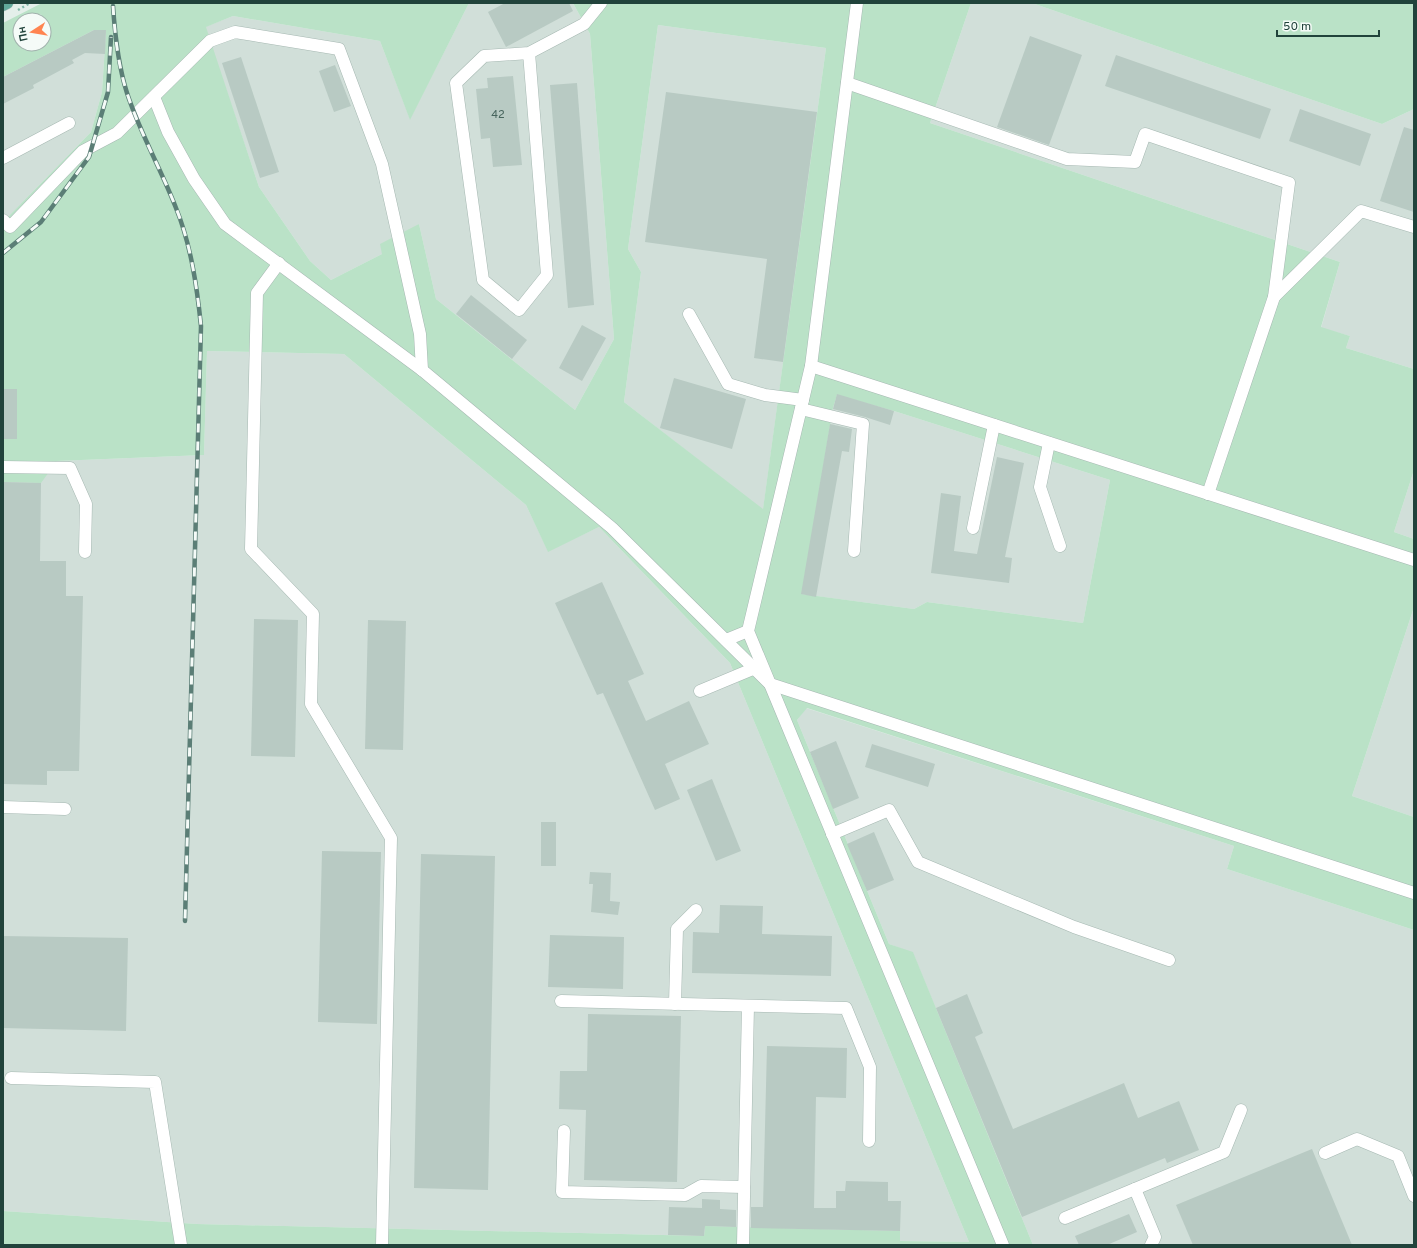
<svg xmlns="http://www.w3.org/2000/svg" width="1417" height="1248" font-family="Overpass,sans-serif">
  <style>
    .built { fill: #d1dfd9 }
    .green { fill: #bae2c7; fill-rule: evenodd }
    .building { fill: #b8cac3 }
    .lines { fill: none; stroke-linecap: round; stroke-linejoin: round }
    .minor-casing { stroke: #a6b8b2; stroke-width: 13 }
    .major-casing { stroke: #c1cac8; stroke-width: 13 }
    .path { stroke: #81b6a8; stroke-width: 2.5; stroke-dasharray: 2 3; stroke-linecap: butt }
    .minor { stroke: #fff; stroke-width: 12 }
    .major { stroke: #63a99a; stroke-width: 12 }
    .rail-casing { stroke: #5b7e76; stroke-width: 4.5 }
    .rail { stroke: #f5fbf8; stroke-width: 3; stroke-dasharray: 9; stroke-linecap: butt }
    .labels { text-anchor: middle; stroke-width: 4; stroke-linejoin: round; paint-order: stroke }
    .number-label { font-size: 11px; fill: #47655d }
  </style>
  <rect width="100%" height="100%" fill="#e4efea"/>
  <!-- built -->
  <g class="built">
    <polygon points="469,3 573,3 590,34 614,339 575,410 436,299 419,224 382,254 331,280 310,261 259,187 205,27 233,16 380,41 410,119"/>
    <polygon points="971,3 1032,3 1382,124 1414,109 1414,369 1346,348 1350,336 1321,328 1340,262 930,123"/>
    <polygon points="658,25 826,48 763,510 624,402 641,272 628,249"/>
    <polygon points="94,30 106,30 102,92 91,132 3,222 3,77"/>
    <polygon points="207,351 344,354 526,505 548,551 599,527 730,663 969,1242 900,1241 900,1231 705,1226 704,1236 197,1224 3,1211 3,482 57,461 204,455"/>
    <polygon points="837,394 894,411 1110,480 1083,623 927,602 914,609 801,594 833,408"/>
    <polygon points="1414,470 1414,539 1394,532"/>
    <polygon points="1414,607 1414,817 1352,796"/>
    <polygon points="806,708 1234,846 1227,869 1414,930 1414,1245 1033,1245 913,953 889,944 797,720"/>
  </g>
  <!-- green -->
  <g class="green">
    <path d="M42 3H469L410 120 380 41 233 16 206 27 259 187 310 261 331 280 382 254 380 244 419 224 436 299 575 410 614 339 590 34 573 3H971L930 123 1340 262 1321 327 1350 336 1346 348 1414 369V470L1394 532 1414 539V607L1352 796 1414 817V930L1227 869 1234 846 807 708 797 720 889 944 913 952 1033 1245H3V1211L197 1224 704 1236 705 1226 900 1231V1241L969 1242 730 663 599 527 548 552 526 505 344 354 207 351 204 455 57 461 41 483 3 482V222L91 132 102 92 106 30H94L3 77V23ZM20 20H44V44H20ZM658 25 826 48 763 509 624 402 641 272 628 249ZM837 395 894 411 1110 480 1083 623 927 602 914 609 802 594 833 408Z"/>
    <polygon points="1032,3 1414,3 1414,109 1382,124"/>
  </g>
  <!-- building -->
  <g class="building">
    <polygon points="505,3 569,3 573,11 506,47 488,12"/>
    <polygon points="94,30 106,30 105,54 85,53 72,60 74,63 33,85 34,88 3,104 3,77"/>
    <polygon points="1030,36 1082,55 1049,145 997,127"/>
    <polygon points="1116,55 1271,109 1260,139 1105,86"/>
    <polygon points="241,57 279,172 260,178 222,63"/>
    <polygon points="335,65 351,106 334,112 319,71"/>
    <polygon points="513,76 522,165 493,167 490,138 481,139 476,89 488,88 487,78"/>
    <polygon points="577,83 594,305 568,308 550,85"/>
    <polygon points="666,92 817,112 783,362 754,358 767,259 645,242"/>
    <polygon points="1300,109 1371,134 1360,166 1289,141"/>
    <polygon points="1404,127 1414,130 1414,212 1380,201"/>
    <polygon points="471,295 527,340 512,359 456,314"/>
    <polygon points="582,325 606,338 582,381 559,368"/>
    <polygon points="674,378 746,399 732,449 660,428"/>
    <rect x="3" y="389" width="14" height="50"/>
    <polygon points="837,394 894,411 890,425 865,417 833,409"/>
    <polygon points="830,424 852,429 849,452 842,451 816,597 801,594"/>
    <polygon points="997,457 1024,463 1005,557 1012,558 1009,583 931,573 941,493 961,496 954,551 977,554"/>
    <polygon points="3,482 41,483 40,561 66,561 66,596 83,596 79,771 47,771 47,785 3,784"/>
    <polygon points="602,582 644,674 628,681 646,721 689,701 709,744 665,764 680,799 655,810 603,693 597,695 555,603"/>
    <polygon points="254,619 298,620 295,757 251,756"/>
    <polygon points="368,620 406,621 403,750 365,749"/>
    <polygon points="836,741 859,798 833,809 810,752"/>
    <polygon points="872,744 935,764 928,787 865,767"/>
    <polygon points="712,779 741,851 716,861 687,790"/>
    <rect x="541" y="822" width="15" height="44"/>
    <polygon points="874,832 894,880 867,891 847,844"/>
    <polygon points="322,851 381,852 377,1024 318,1022"/>
    <polygon points="421,854 495,856 488,1190 414,1188"/>
    <polygon points="590,872 611,873 610,901 620,902 618,915 591,912 593,884 589,884"/>
    <polygon points="720,905 763,906 762,934 832,936 831,976 692,973 693,932 719,933"/>
    <polygon points="550,935 624,937 623,989 548,987"/>
    <polygon points="3,936 128,938 126,1031 3,1028"/>
    <polygon points="967,994 983,1033 975,1037 1013,1129 1124,1083 1138,1118 1179,1101 1199,1150 1167,1163 1165,1158 1022,1217 936,1008"/>
    <polygon points="588,1014 681,1016 677,1182 584,1180 586,1110 559,1109 560,1071 587,1071"/>
    <polygon points="767,1046 847,1048 846,1098 816,1097 814,1208 836,1208 836,1191 845,1191 846,1181 888,1182 888,1201 901,1201 900,1231 751,1228 751,1207 763,1207"/>
    <polygon points="1312,1149 1352,1245 1193,1245 1176,1205"/>
    <polygon points="702,1199 720,1200 720,1209 736,1210 736,1227 705,1226 704,1236 668,1235 669,1207 702,1208"/>
    <polygon points="1129,1214 1137,1232 1107,1245 1079,1245 1075,1236"/>
  </g>
  <g class="lines">
    <defs>
      <g id="minor">
        <polyline points="857,3 811,366 748,631 1003,1245"/>
        <polyline points="529,53 547,275 519,310 483,280 456,83 484,56 529,53 584,24 601,3"/>
        <polyline points="847,83 1067,159 1135,162 1145,134 1289,183 1274,297 1208,494"/>
        <polyline points="154,97 168,132 194,179 225,224 422,370 612,528 770,684 1414,893"/>
        <polyline points="3,158 69,123"/>
        <polyline points="3,220 10,227 83,151 117,133 210,41 235,32 339,49 382,164 420,334 422,370"/>
        <polyline points="279,263 257,293 251,549 313,614 311,704 391,838 382,1245"/>
        <polyline points="1274,297 1361,211 1414,227"/>
        <polyline points="689,314 728,384 765,395 803,400"/>
        <polyline points="811,366 1414,560"/>
        <polyline points="801,409 863,424 854,551"/>
        <polyline points="1049,443 1040,487 1060,546"/>
        <polyline points="3,467 70,468 86,504 85,552"/>
        <polyline points="973,528 994,425"/>
        <polyline points="726,640 748,631"/>
        <polyline points="700,691 760,666"/>
        <polyline points="3,807 65,809"/>
        <polyline points="832,834 889,810 918,862 1074,927 1169,960"/>
        <polyline points="561,1001 846,1008 870,1067 869,1141"/>
        <polyline points="675,1004 677,929 696,910"/>
        <polyline points="11,1078 155,1082 181,1245"/>
        <polyline points="564,1131 562,1192 685,1195 701,1186 744,1187"/>
        <polyline points="1325,1153 1357,1139 1398,1156 1414,1196"/>
        <polyline points="1135,1189 1155,1237 1151,1245"/>
        <polyline points="1065,1218 1224,1152 1241,1110"/>
        <polyline points="743,1245 748,1006"/>
      </g>
      <polyline id="major" points="3,5 7,3"/>
    </defs>
    <!-- minor casing -->
    <use href="#minor" class="minor-casing"/>
    <!-- major casing -->
    <use href="#major" class="major-casing"/>
    <!-- path -->
    <polyline class="path" points="18,10 30,3"/>
    <!-- minor -->
    <use href="#minor" class="minor"/>
    <!-- major -->
    <use href="#major" class="major"/>
    <defs>
      <g id="rail">
        <path d="M113 6C115 36 118 65 127 93 140 133 161 169 176 208 191 245 197 287 201 326L185 921"/>
        <polyline points="3,253 41,222 89,157 108,92 111,37"/>
      </g>
    </defs>
    <!-- rail casing -->
    <use href="#rail" class="rail-casing"/>
    <!-- rail -->
    <use href="#rail" class="rail"/>
  </g>
  <g class="labels">
    <!-- number labels -->
    <g class="number-label">
      <text x="498" y="118">42</text>
    </g>
  </g>
  <!-- border -->
  <rect width="1417" height="1248" fill="none" stroke="#21433b" stroke-width="8"/>
  <!-- north arrow -->
  <g transform="translate(32 32) rotate(258)"><circle r="19" fill="#f5fbf8" stroke="#a0b1ac"/>
  <path d="M0-3L7 15L0 10L-7 15Z" fill="#ff8451"/>
  <text y="-6" font-size="11" font-weight="bold" text-anchor="middle" fill="#21433b">Пн</text>
  </g>
  <!-- scale -->
  <path d="M1277 30v6h102v-6" fill="none" stroke="#21433b" stroke-width="2"/>
  <text x="1283" y="30" font-size="12" fill="#21433b" stroke="#f5fbf8" stroke-width="3" paint-order="stroke">50 m</text>
</svg>
